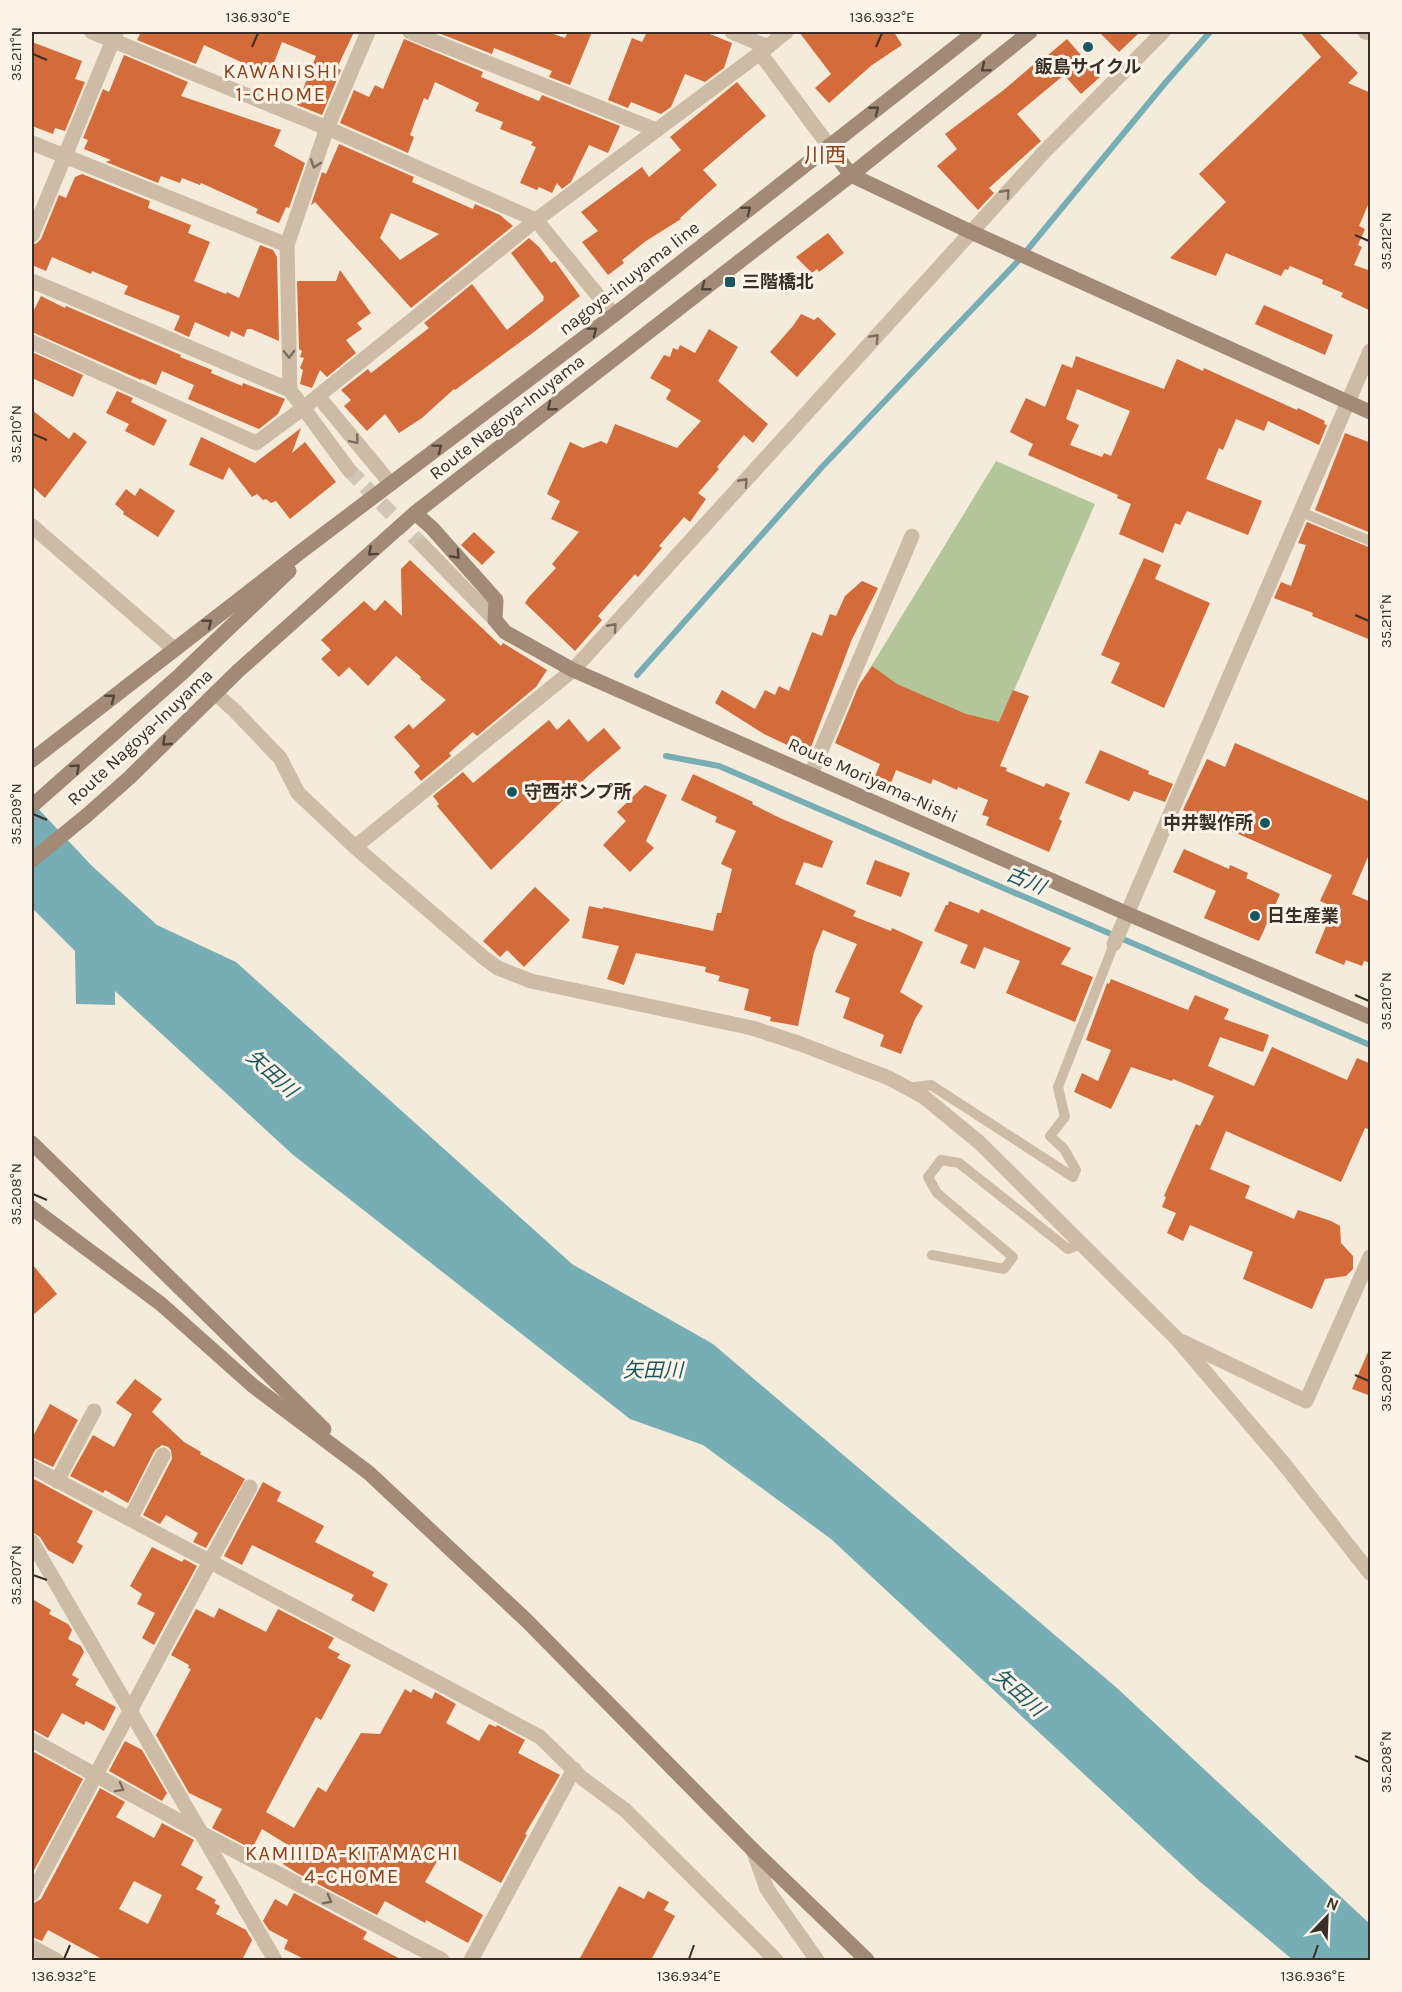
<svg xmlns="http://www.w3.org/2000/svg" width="1402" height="1992" font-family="Karla,'Noto Sans JP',sans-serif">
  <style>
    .green { fill: #b3c699 }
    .water { fill: #77aeb5 }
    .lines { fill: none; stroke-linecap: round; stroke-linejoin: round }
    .stream { stroke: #77aeb5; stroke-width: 6 }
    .building { fill: #d36b3a; fill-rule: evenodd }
    .street-tunnel { stroke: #d0c5b7; stroke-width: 15; stroke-dasharray: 15 8; stroke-linecap: butt }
    .lane { stroke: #cebba5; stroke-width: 10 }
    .street { stroke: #cebba5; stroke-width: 15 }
    .secondary { stroke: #a28a76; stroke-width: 15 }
    .oneway { stroke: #54453b }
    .oneway2 { stroke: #7d6d60 }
    .ticks { fill: none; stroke: #3a2e27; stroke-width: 2 }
    .poi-dot { fill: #185660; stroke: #fcf4e8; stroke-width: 2 }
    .labels { text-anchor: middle; stroke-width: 6; stroke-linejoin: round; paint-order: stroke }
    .poi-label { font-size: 18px; font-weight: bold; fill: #3a2e27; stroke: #fcf4e8; text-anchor: start }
    .street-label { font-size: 18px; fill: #3a2e27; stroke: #fcf4e8 }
    .neighbourhood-label { font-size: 20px; letter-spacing: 1.5px; fill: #923d17; stroke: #fcf4e8 }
    .water-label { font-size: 20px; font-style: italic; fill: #185660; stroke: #fcf4e8 }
    .quarter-label { font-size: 21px; fill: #923d17; stroke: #fcf4e8 }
    .neatline { fill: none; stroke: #3a2e27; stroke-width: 2 }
    .ticks-label { font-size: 15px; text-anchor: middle; fill: #3a2e27 }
  </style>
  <rect width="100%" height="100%" fill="#f5ebdb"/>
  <!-- green -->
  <polygon class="green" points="996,461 1095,504 988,750 880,711 855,693"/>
  <!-- water -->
  <polygon class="water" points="32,802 92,866 157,925 236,962 572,1264 713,1344 1117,1688 1370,1924 1370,1960 1293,1960 1198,1880 831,1539 703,1445 630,1419 292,1154 115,991 115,1005 76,1004 75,951 32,908"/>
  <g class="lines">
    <!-- stream -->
    <g class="stream">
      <polyline points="637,675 822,467 1019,260 1166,82 1210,32"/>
      <polyline points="666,756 719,766 1370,1045"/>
    </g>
  </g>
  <!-- building -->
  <g class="building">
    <polygon points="141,32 354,32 337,68 341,70 322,115 297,105 316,56 282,42 268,78 239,66 241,62 204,45 196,64 137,40"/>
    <polygon points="442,32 548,32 565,38 568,32 592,32 570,85 549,77 552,71 494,48 492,54 441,34"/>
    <polygon points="647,32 705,32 732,43 724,68 705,82 685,74 671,107 661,114 631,102 628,108 608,100 632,38 642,42"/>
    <polygon points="799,32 894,32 902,45 872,65 829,103 815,88 831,74"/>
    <polygon points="1099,32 1140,32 1119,52"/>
    <polygon points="1300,32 1318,32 1358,73 1348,83 1371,93 1371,198 1359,226 1365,229 1358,245 1362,247 1354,265 1371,271 1371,311 1341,297 1343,293 1322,284 1323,280 1290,266 1288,270 1285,269 1281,276 1226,253 1216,276 1170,258 1226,202 1199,174 1321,57"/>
    <polygon points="404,39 483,72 481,77 539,101 542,95 620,126 608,153 589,145 571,182 562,189 557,183 552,193 539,187 537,190 520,183 536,147 531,145 533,142 500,129 503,122 475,111 479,103 435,82 428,100 424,98 410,135 414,137 408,153 340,123 354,90 369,97 375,85 383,89"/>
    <polygon points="1067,39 1100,77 1081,94 1064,75 1017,114 1041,141 989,188 994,193 978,210 937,166 957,149 945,134 1005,89 1033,65 1034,67"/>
    <polygon points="32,42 82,61 75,79 85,82 65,131 55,128 53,134 32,126"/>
    <polygon points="124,55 188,82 181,96 281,130 274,146 305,163 289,208 286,207 279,223 256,213 258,209 201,183 200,185 182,178 180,183 161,176 158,183 106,162 111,160 84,149 88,140 83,138 103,89 109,92"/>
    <polygon points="737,82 766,116 703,170 717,185 680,218 681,219 646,241 622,260 624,263 608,275 582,242 598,231 581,212 642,167 649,177 681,150 670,137"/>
    <path d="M339 144 414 177 412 182 473 209 475 204 500 215 513 226 411 308 315 202 311 205 322 172 326 174ZM391 213 439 234 400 260 380 238Z"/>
    <polygon points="82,174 150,201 148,208 191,225 188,233 210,242 194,281 226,294 227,292 239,298 260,245 273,250 277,257 279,341 251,329 247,329 244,337 231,331 229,337 195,322 189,337 174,330 180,316 124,294 128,286 92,271 91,274 52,257 46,271 32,265 32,245 37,243 41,239 59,195 66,198 75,177"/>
    <polygon points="828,233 844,253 819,272 817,269 812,273 796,257"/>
    <polygon points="529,238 539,247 551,263 555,261 580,296 534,332 455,390 454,389 422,418 399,433 385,414 367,431 344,406 351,400 341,390 368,369 371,373 429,328 424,323 472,284 507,330 544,300 543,299 544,297 511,253"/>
    <polygon points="340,270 371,313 357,323 362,329 346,340 356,353 327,377 320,370 312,388 300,384 303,370 300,368 304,358 300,357 302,351 299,349 297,281 336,281"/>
    <polygon points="41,296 65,308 66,306 181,355 180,357 212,370 211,373 242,386 243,383 285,399 278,414 259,429 188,399 194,385 162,371 156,385 142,379 141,380 32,332 32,314"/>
    <polygon points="1264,305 1333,335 1325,355 1255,324"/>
    <polygon points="801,314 814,320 818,317 836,334 797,377 770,352 793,326"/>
    <polygon points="709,329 738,347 718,381 768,424 753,443 744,435 717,467 719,469 698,493 706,499 690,522 684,517 659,546 662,548 638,577 635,574 598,616 602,620 575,651 525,603 529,597 556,568 552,564 579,532 551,519 560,501 547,494 570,442 583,448 601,441 607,444 615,424 677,448 701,421 666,399 671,390 650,378 664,355 670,357 673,348 678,350 680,345 695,353"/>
    <polygon points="32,352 83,375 73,397 32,378"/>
    <path d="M1076 356 1164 389 1177 359 1203 371 1204 368 1297 410 1298 408 1325 421 1324 424 1327 425 1319 445 1268 421 1264 431 1236 419 1223 450 1219 448 1206 479 1262 501 1248 535 1187 511 1180 525 1175 523 1163 553 1119 534 1131 504 1117 498 1118 495 1028 455 1033 444 1010 432 1026 398 1045 407 1062 364 1072 368ZM1077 389 1130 411 1111 456 1104 453 1102 457 1070 445 1079 425 1066 419Z"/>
    <polygon points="117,391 133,398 131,402 167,420 154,446 125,431 129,424 106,413"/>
    <polygon points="32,410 69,439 74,432 87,442 45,498 32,486"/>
    <polygon points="301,428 292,453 305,442 336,482 290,519 276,501 271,503 266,499 263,500 257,494 252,497 229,467 223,480 189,465 201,437 255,463"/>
    <polygon points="1345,433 1371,443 1371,533 1315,510"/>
    <polygon points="140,488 175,511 158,537 123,514 124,512 115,504 126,489 135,496"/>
    <polygon points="1307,522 1371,548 1371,640 1312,616 1313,613 1274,598 1281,582 1291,586 1306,545 1298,543"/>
    <polygon points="474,532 495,552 482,565 461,545"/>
    <polygon points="1144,558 1161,565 1155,579 1210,603 1164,708 1111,683 1120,663 1101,655"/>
    <polygon points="410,560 501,646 503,643 547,670 536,687 477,736 473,732 449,753 451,756 421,781 414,772 420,766 394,737 409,724 413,729 446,700 420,679 421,677 396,656 368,686 349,667 339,677 321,659 331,650 321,640 364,601 375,611 385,600 402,616 401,569"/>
    <polygon points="862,581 878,588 852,639 808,755 764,734 715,703 722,690 755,709 765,690 775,695 779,686 789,691 812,632 822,636 830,614 836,616 845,596"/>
    <polygon points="872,666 897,684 966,714 999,722 1013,690 1029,696 1000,766 1007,768 1006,771 1044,787 1046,783 1070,793 1059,819 1062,821 1049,852 986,825 989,817 982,815 988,800 958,787 957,790 933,779 931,784 896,770 889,788 873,781 880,764 835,743 859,685"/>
    <polygon points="569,719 588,742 604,728 621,748 589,775 491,870 437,806 439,804 433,796 463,772 473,783 549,720 557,730"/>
    <polygon points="1235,743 1371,802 1371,850 1352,894 1371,902 1371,963 1364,961 1362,966 1346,960 1344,965 1315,953 1334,907 1320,901 1332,875 1183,810 1207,759 1225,767"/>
    <polygon points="1100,750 1149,771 1148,774 1173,784 1165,802 1134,791 1129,801 1085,783"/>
    <polygon points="693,774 753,802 752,804 780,818 833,841 822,868 804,862 795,884 856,911 853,916 891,931 892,928 923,942 900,992 923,1006 915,1019 901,1054 880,1046 884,1035 843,1018 850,998 835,992 857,944 823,930 814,952 798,1026 770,1021 771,1017 744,1010 749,989 718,981 720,976 705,972 706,967 636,953 624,985 607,979 619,946 582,938 589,906 603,909 603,907 713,931 717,913 721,913 732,869 721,864 736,831 715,822 717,817 681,800"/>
    <polygon points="645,785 667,795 646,841 654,848 630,872 603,845 626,821 617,812"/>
    <polygon points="1184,849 1229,869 1230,865 1248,873 1246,878 1280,894 1259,941 1204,918 1216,891 1173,872"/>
    <polygon points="875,860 910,873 901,897 866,884"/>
    <polygon points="535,887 570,920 524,967 507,950 500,957 483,941"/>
    <polygon points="949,901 979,913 981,909 1071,948 1061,964 1093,977 1075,1022 1006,993 1020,961 984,947 975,969 960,963 968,945 934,931 946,905 948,905"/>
    <polygon points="1111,979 1188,1010 1195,995 1229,1009 1224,1019 1269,1035 1263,1052 1220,1037 1208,1066 1254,1086 1272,1047 1347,1080 1357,1058 1371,1064 1371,1130 1365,1128 1341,1182 1226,1131 1210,1169 1250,1186 1245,1198 1294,1219 1298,1210 1331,1221 1340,1226 1341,1243 1353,1256 1353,1269 1346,1276 1325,1279 1312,1309 1243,1279 1253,1252 1190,1225 1183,1241 1167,1233 1176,1213 1162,1207 1166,1197 1164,1196 1196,1124 1200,1126 1214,1096 1173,1079 1172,1081 1131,1067 1111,1109 1074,1092 1082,1073 1098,1081 1111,1050 1086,1040 1107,983 1109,984"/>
    <polygon points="32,1264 57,1294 32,1316"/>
    <polygon points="1371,1345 1371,1396 1352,1389"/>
    <polygon points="135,1379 162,1399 152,1412 184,1442 201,1452 200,1454 245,1479 206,1548 193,1542 198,1533 166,1515 160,1524 143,1515 172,1459 171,1450 168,1447 162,1445 155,1450 128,1503 105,1490 103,1493 70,1476 93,1435 114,1447 132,1414 116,1403"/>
    <polygon points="50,1404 78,1420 53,1467 32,1457 32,1438"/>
    <polygon points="32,1478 93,1511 77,1542 83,1546 73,1564 48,1550 40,1537 32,1532"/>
    <polygon points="263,1482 281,1492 277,1501 324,1526 315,1542 374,1572 372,1576 388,1584 374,1612 351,1600 354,1595 252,1545 242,1565 224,1556"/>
    <polygon points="152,1547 182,1562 184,1559 197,1566 154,1645 142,1638 155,1613 137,1604 142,1594 130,1586"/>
    <polygon points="32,1599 51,1610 49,1614 68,1624 72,1630 68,1639 81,1646 84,1652 72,1675 79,1679 75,1685 116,1707 104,1731 86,1721 84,1725 62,1713 48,1738 32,1729"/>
    <polygon points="219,1608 266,1632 278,1609 334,1638 328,1648 340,1654 337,1658 351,1665 321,1720 316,1717 266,1812 294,1828 318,1787 326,1792 361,1733 380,1734 405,1689 411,1693 413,1689 432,1699 435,1692 456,1704 446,1723 479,1741 489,1724 496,1727 497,1725 525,1740 518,1753 560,1775 525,1834 527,1835 501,1883 443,1851 425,1882 483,1915 468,1943 426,1920 425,1923 385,1901 377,1915 297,1873 283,1864 293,1848 262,1829 252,1849 212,1828 222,1809 189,1793 156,1735 191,1669 188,1668 189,1665 171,1655 196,1609 214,1618"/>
    <polygon points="125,1741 142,1750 167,1793 162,1801 109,1771"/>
    <polygon points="32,1751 83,1779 32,1874"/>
    <path d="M100 1788 125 1802 116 1817 154 1838 162 1823 194 1840 181 1865 203 1877 196 1889 216 1900 214 1903 220 1906 216 1914 246 1930 252 1940 242 1960H104L48 1930 42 1941 32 1937V1904L41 1899ZM134 1881 162 1895 148 1924 119 1909Z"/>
    <polygon points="619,1886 644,1899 648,1891 669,1902 664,1910 675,1916 651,1960 579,1960"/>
    <polygon points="294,1893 367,1932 363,1939 402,1960 306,1960 284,1949 288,1940 269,1930 263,1921 275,1899 287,1906"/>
  </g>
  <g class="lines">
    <!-- street-tunnel -->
    <polyline class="street-tunnel" points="349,470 422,545"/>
    <!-- lane -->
    <g class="lane">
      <polyline points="1301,512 1370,541"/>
      <polyline points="907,1088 931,1085 1073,1177 1076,1170 1064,1149 1050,1136 1065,1117 1058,1087 1114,944"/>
      <polyline points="932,1255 1004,1269 1013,1257 937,1193 928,1177 941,1160 959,1163 1068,1249 1081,1244"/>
    </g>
    <!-- street -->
    <g class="street">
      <polyline points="92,32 327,128 536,220 614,315"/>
      <polyline points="410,32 656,130"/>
      <polyline points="732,32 768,47"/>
      <polyline points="1365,32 1370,33"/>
      <polyline points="760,53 829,146"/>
      <polyline points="32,143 287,245"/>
      <polyline points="32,235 116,33"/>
      <polyline points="32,281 290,390"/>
      <polyline points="32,342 256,443 302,409 536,220 760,53 786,32"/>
      <polyline points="318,396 391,484"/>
      <polyline points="349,470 290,390 287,245 327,128 368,32"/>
      <polyline points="32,526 174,649"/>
      <polyline points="422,545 495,620"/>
      <polyline points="215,693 235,711 280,758 298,793 355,847 483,957 498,968 531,981 752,1028 798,1043 889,1078 924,1097 980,1143 1177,1339 1284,1464 1370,1573"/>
      <polyline points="811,774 912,536"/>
      <polyline points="355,847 573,670 1045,151 1163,32"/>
      <polyline points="1114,944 1370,351"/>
      <polyline points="1183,1342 1306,1401 1370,1257"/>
      <polyline points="32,1467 540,1737 582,1778 625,1810 776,1960"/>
      <polyline points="57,1481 94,1411"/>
      <polyline points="130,1519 163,1455"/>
      <polyline points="32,1542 275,1960"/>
      <polyline points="32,1740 203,1834 442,1960"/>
      <polyline points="753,1850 767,1889 817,1960"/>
      <polyline points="32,1894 250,1487"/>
      <polyline points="32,1947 56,1960"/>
      <polyline points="471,1960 574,1769"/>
    </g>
    <!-- secondary -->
    <g class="secondary">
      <polyline points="829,146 851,175 971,232 1370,412"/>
      <polyline points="415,513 432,528 496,600 495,620 505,632 573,670 1128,914 1370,1017"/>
      <polyline points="32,760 303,550 614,315 975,32"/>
      <polyline points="32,806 180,675 289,571"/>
      <polyline points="32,860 86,816 129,778 238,671 415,513 851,175 1030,32"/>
      <polyline points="32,1143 324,1429"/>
      <polyline points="32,1208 161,1304 252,1385 369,1473 526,1620 753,1850 867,1960"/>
    </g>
  </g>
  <!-- one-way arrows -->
  <defs><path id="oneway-chevron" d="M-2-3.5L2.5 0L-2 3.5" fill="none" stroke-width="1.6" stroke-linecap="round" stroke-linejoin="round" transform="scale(1.5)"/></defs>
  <g class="oneway">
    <use href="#oneway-chevron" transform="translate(985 68) rotate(141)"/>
    <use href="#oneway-chevron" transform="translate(875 110) rotate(-38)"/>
    <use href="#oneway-chevron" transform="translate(747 210) rotate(-38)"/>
    <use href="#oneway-chevron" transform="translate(705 287) rotate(142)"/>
    <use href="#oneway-chevron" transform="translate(593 331) rotate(-37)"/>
    <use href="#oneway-chevron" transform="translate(551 407) rotate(142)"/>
    <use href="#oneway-chevron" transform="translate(438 448) rotate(-37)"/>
    <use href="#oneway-chevron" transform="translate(372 552) rotate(138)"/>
    <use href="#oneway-chevron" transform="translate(456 555) rotate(48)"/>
    <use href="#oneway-chevron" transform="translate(208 623) rotate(-38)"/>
    <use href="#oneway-chevron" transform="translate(111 698) rotate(-38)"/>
    <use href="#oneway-chevron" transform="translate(166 742) rotate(136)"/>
    <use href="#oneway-chevron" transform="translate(76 768) rotate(-41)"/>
  </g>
  <g class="oneway2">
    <use href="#oneway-chevron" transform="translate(315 164) rotate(109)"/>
    <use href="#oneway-chevron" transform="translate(1006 193) rotate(-48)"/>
    <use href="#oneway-chevron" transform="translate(875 338) rotate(-48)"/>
    <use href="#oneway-chevron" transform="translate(289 354) rotate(89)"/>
    <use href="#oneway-chevron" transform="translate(355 440) rotate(50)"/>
    <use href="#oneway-chevron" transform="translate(744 482) rotate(-48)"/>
    <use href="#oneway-chevron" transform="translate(613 627) rotate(-48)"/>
    <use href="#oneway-chevron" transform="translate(120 1788) rotate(29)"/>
    <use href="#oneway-chevron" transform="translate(328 1900) rotate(28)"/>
  </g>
  <!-- ticks -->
  <path class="ticks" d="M252 47 258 33M876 47 882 33M33 54 47 60M1355 235 1369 241M33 434 47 440M1355 615 1369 621M33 814 47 820M1355 995 1369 1001M33 1194 47 1200M1355 1375 1369 1381M33 1575 47 1580M1355 1756 1369 1762M64 1959 70 1945M689 1959 694 1945M1313 1959 1318 1945"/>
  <!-- markers -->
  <g class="poi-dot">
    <circle cx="1088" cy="47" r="6"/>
    <rect x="724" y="276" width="12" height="12" rx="3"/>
    <circle cx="512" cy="792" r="6"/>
    <circle cx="1265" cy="823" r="6"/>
    <circle cx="1255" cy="916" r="6"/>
  </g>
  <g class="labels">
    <!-- poi labels -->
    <g class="poi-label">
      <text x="1088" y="73" text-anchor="middle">飯島サイクル</text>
      <text x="742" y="288">三階橋北</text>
      <text x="524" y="798">守西ポンプ所</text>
      <text x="1253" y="829" text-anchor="end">中井製作所</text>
      <text x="1267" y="922">日生産業</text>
    </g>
    <!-- street labels -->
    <g class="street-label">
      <text transform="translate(629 278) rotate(-38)" y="6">nagoya-inuyama line</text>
      <text transform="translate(507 417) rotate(-38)" y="6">Route Nagoya-Inuyama</text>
      <text transform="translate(140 737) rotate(-43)" y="6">Route Nagoya-Inuyama</text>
      <text transform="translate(873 780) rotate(24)" y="6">Route Moriyama-Nishi</text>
    </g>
    <!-- neighbourhood labels -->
    <g class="neighbourhood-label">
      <text x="281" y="78">KAWANISHI<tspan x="281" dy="23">1-CHOME</tspan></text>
      <text x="352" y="1860">KAMIIIDA-KITAMACHI<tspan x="352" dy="23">4-CHOME</tspan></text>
    </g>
    <!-- water labels -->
    <g class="water-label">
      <text transform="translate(1026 880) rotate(23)" y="7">古川</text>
      <text transform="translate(272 1073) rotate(42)" y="7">矢田川</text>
      <text x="653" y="1377">矢田川</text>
      <text transform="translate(1019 1692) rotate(42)" y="7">矢田川</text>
    </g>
    <!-- quarter labels -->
    <g class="quarter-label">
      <text x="825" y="162">川西</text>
    </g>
  </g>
  <!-- border -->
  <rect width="1402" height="1992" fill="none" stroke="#fcf4e8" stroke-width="66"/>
  <!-- north arrow -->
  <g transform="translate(1327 1917) rotate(23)" stroke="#fcf4e8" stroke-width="4.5" paint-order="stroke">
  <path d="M0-4.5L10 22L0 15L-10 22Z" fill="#3a2e27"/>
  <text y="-9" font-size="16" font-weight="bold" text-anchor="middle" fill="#3a2e27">N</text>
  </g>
  <rect x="33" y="33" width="1336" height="1926" class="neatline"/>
  <g class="ticks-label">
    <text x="258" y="22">136.930°E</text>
    <text x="882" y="22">136.932°E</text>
    <text transform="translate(16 54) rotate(-90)" y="5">35.211°N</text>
    <text transform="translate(1386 241) rotate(-90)" y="5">35.212°N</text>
    <text transform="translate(16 434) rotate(-90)" y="5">35.210°N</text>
    <text transform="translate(1386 621) rotate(-90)" y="5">35.211°N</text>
    <text transform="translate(16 814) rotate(-90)" y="5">35.209°N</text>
    <text transform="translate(1386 1001) rotate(-90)" y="5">35.210°N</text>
    <text transform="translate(16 1194) rotate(-90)" y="5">35.208°N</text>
    <text transform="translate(1386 1381) rotate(-90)" y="5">35.209°N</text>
    <text transform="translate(16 1575) rotate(-90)" y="5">35.207°N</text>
    <text transform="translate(1386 1762) rotate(-90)" y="5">35.208°N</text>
    <text x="64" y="1981">136.932°E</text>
    <text x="689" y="1981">136.934°E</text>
    <text x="1313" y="1981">136.936°E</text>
  </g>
</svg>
